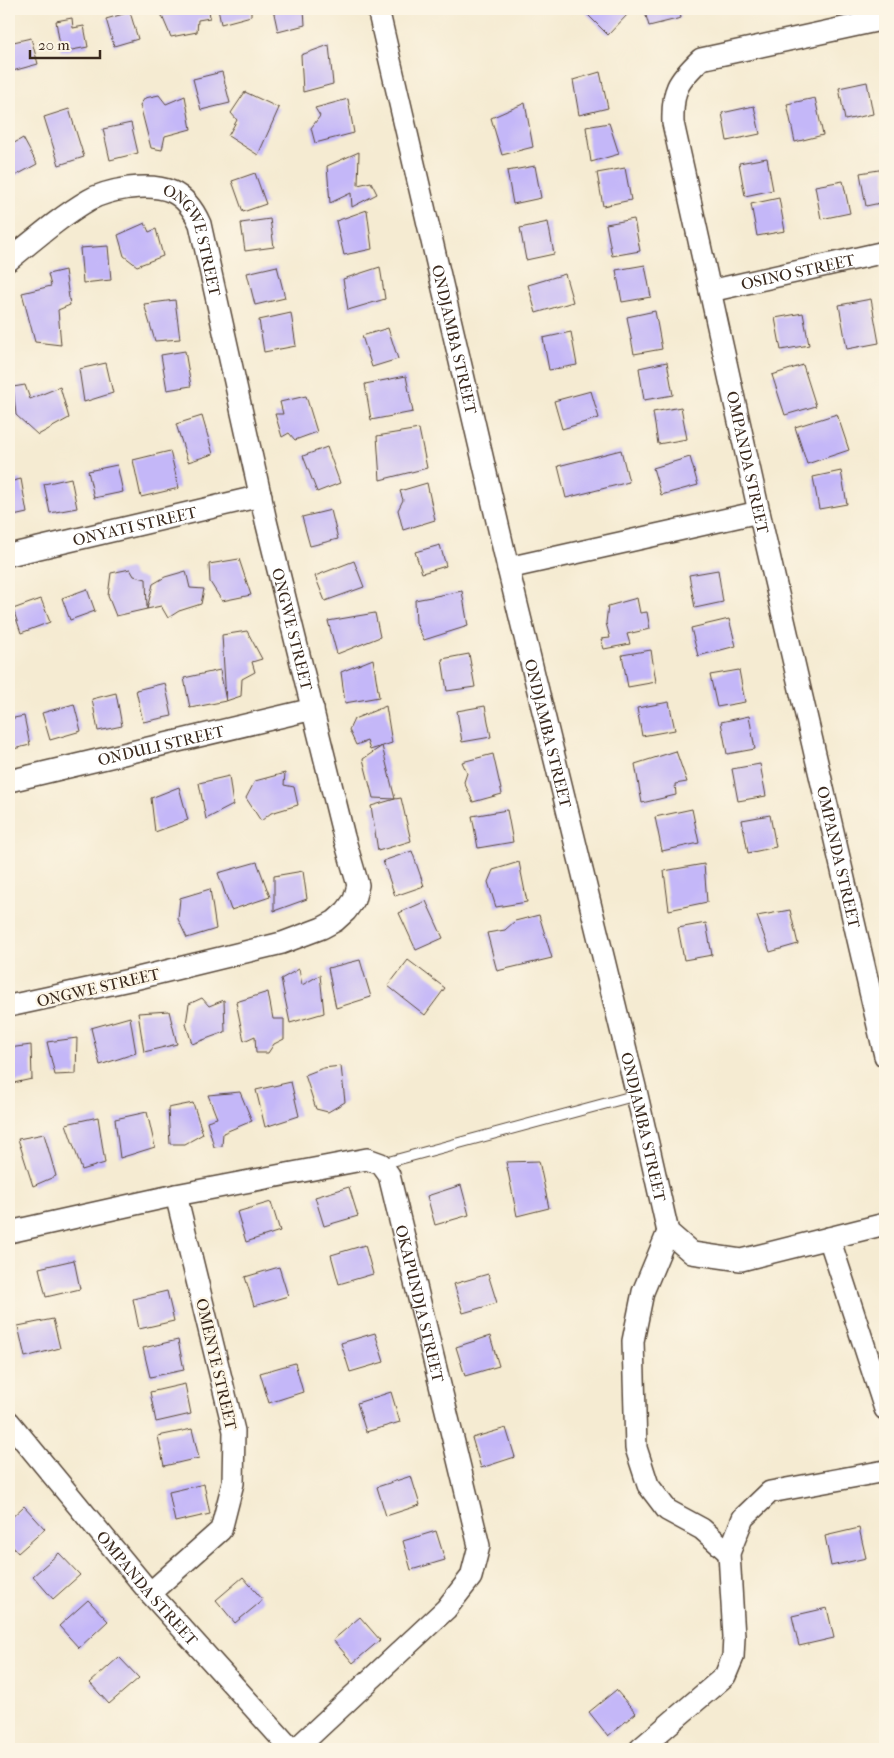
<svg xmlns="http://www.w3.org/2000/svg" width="894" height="1758" font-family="'IM FELL French Canon',serif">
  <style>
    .building { fill: #c4b7f8 }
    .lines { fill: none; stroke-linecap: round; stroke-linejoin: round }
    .service-casing { stroke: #574739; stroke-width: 12 }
    .minor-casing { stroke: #574739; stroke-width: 24 }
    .service { stroke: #fff; stroke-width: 10 }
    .minor { stroke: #fff; stroke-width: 21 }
    .labels { text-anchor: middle; stroke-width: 4.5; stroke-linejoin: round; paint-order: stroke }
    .street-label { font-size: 16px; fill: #3b2a1e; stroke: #fcf5e5 }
  </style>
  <rect width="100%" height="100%" fill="#fcf5e5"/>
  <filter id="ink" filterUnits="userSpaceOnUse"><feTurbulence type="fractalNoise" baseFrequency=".02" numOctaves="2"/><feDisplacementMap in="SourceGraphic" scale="10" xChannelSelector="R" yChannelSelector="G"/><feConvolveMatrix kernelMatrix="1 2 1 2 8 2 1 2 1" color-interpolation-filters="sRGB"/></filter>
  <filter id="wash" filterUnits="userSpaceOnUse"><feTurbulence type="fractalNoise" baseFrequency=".0096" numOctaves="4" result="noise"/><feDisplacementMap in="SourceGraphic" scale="20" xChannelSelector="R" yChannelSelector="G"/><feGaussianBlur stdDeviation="1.12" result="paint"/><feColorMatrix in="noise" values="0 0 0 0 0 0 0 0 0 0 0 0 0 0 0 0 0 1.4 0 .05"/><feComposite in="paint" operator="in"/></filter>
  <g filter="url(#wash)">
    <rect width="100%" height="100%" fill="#f5ebd2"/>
    <g id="blocks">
      <!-- building -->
      <g class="building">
        <polygon points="159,9 209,9 210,18 198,20 197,32 171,37"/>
        <polygon points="218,9 251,9 251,16 221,24"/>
        <polygon points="273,9 304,9 305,25 278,32"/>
        <polygon points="588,9 623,9 628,14 608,35 585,12"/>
        <polygon points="644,9 679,9 681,18 649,26"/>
        <polygon points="130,12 138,39 114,46 106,19"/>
        <polygon points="72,18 73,28 84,26 88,47 61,52 56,21"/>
        <polygon points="31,38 38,64 9,72 9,43"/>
        <polygon points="329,45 333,84 303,92 301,55"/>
        <polygon points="222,72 230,103 201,110 193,79"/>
        <polygon points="600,72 608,108 579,115 573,80"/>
        <polygon points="867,82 873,114 845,120 839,88"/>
        <polygon points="245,92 279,108 258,155 228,136 237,120 231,113"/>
        <polygon points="159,95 166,104 185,96 191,129 165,136 162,150 151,148 140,105 145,98"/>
        <polygon points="815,98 823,135 795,142 787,104"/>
        <polygon points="348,99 354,133 315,143 311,128 320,116 315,108"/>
        <polygon points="525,103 533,147 502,155 491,118"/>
        <polygon points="754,106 760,134 727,141 722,113"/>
        <polygon points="69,109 84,157 59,165 44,117"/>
        <polygon points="131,123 138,153 110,160 103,129"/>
        <polygon points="609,123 619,154 591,162 586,127"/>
        <polygon points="23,138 37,164 13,177 9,169 9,146"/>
        <polygon points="359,152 358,185 371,182 377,194 352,207 351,193 330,203 327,166"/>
        <polygon points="767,158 773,190 745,196 739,163"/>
        <polygon points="535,166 541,198 513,204 507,171"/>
        <polygon points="625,168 631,200 603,206 597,173"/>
        <polygon points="885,169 885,202 866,206 860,173"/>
        <polygon points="255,173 266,204 243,212 232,181"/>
        <polygon points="843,181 850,213 821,219 815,186"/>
        <polygon points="9,195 14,210 9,212"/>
        <polygon points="779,198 785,231 757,236 751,204"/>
        <polygon points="367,210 372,249 344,255 336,221"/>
        <polygon points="270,219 274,247 245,251 241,223"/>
        <polygon points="634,219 640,251 612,256 606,224"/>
        <polygon points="548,222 554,254 526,260 520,228"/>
        <polygon points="145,223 149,232 156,229 163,256 137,266 124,256 118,235"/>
        <polygon points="108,246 111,280 83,283 80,248"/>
        <polygon points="645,265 651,297 622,302 616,270"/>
        <polygon points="277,266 285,298 255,305 247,273"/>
        <polygon points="380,267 385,299 348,310 343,279"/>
        <polygon points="65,270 70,305 58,310 61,345 35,342 22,293 51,286 48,274"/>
        <polygon points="565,274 573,302 536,313 528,285"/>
        <polygon points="871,299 879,343 847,349 839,305"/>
        <polygon points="175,300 180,339 155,341 144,304"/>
        <polygon points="655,311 662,349 634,354 627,317"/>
        <polygon points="291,313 296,346 264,352 259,320"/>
        <polygon points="803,313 809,345 781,350 775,318"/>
        <polygon points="388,328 398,359 372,367 362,336"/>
        <polygon points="571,332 577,365 549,370 543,338"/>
        <polygon points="185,351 191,386 167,390 161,355"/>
        <polygon points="667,362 673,395 644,400 639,368"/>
        <polygon points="106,363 113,393 84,402 79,369"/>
        <polygon points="803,365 816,406 785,415 772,375"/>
        <polygon points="406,376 413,412 371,420 365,384"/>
        <polygon points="25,385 30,399 60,387 69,418 38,435 16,415 13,387"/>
        <polygon points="591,391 599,418 562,429 554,401"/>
        <polygon points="306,396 317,432 295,440 289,433 282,437 275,414 283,414 280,402"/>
        <polygon points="681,407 687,439 658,444 653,412"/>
        <polygon points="837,414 849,450 807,464 795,427"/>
        <polygon points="202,416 213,454 188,462 176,424"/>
        <polygon points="419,429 427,468 380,480 377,436"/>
        <polygon points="327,447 340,483 317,492 303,456"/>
        <polygon points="621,450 629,482 566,498 558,466"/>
        <polygon points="170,451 179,488 141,497 133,460"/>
        <polygon points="690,457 698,485 661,495 653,468"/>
        <polygon points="117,465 123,492 94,498 88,471"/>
        <polygon points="841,471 847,504 819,509 813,477"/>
        <polygon points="71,478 77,508 50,513 44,484"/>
        <polygon points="21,479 27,513 9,517 9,482"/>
        <polygon points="427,483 435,520 403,530 398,510 403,500 400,491"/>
        <polygon points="331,510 338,539 310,546 302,517"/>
        <polygon points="440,545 446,566 422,573 415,552"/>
        <polygon points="239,559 251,595 222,601 210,582 209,564"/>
        <polygon points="354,561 364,587 325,601 315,576"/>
        <polygon points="130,569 134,576 146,579 147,609 116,616 108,596 111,573"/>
        <polygon points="718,570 723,602 695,608 689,575"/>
        <polygon points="186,571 190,588 204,589 201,604 179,611 168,618 161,606 147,609 153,584 165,577"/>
        <polygon points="87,589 95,611 70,620 62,598"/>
        <polygon points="462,591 468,626 424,640 416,623 415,600"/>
        <polygon points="637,598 640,613 647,612 650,629 627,634 630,644 604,649 601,639 610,638 606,623 608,606"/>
        <polygon points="41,599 50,622 21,633 13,609"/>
        <polygon points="375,613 380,637 337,654 328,621"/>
        <polygon points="729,619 736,646 698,656 691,628"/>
        <polygon points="247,631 262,659 252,662 255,672 242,679 241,696 226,701 190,708 184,678 220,670 226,701 222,635"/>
        <polygon points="651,650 656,682 628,687 622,655"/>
        <polygon points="469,654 475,687 447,691 442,659"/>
        <polygon points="373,659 379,697 345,703 341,672"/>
        <polygon points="739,670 745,702 717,707 710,675"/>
        <polygon points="165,683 172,716 143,722 136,690"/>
        <polygon points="116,693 122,726 98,731 92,699"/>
        <polygon points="669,702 675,730 642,736 637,708"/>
        <polygon points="74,704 81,731 50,740 42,713"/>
        <polygon points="386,706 392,743 370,750 367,741 356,745 349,730 354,719"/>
        <polygon points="485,706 491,737 462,742 457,711"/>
        <polygon points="24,716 30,745 9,750 9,719"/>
        <polygon points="749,716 755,749 727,754 721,722"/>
        <polygon points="382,746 395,799 401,798 411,841 378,851 371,806 395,799 373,798 363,759"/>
        <polygon points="676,751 687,782 675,784 676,795 642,803 635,764"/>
        <polygon points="493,754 502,794 473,802 464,782 467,773 462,762"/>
        <polygon points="760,764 766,796 738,801 732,769"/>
        <polygon points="285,773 284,785 294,787 298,805 271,813 261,821 246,798 255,781"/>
        <polygon points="229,776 233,805 206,819 199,783"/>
        <polygon points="179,787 188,820 155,832 151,798"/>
        <polygon points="692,809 699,843 662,851 655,817"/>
        <polygon points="507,810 513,842 478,848 472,816"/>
        <polygon points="770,815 776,847 748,853 742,820"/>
        <polygon points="412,851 424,886 395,896 383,861"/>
        <polygon points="257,862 270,897 231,910 218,873"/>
        <polygon points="519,862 527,902 496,907 488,882 493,870"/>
        <polygon points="704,864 707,902 669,910 664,871"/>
        <polygon points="303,871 307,899 274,911 274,876"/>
        <polygon points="210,889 216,929 187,938 178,919 180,898"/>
        <polygon points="426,901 443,938 416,950 399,913"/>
        <polygon points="790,910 798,944 770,952 757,916"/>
        <polygon points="539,915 552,958 497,971 487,933 505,930 515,921"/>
        <polygon points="706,923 712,955 684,960 678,928"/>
        <polygon points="360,960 371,997 336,1008 328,968"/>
        <polygon points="408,960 445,988 425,1015 388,986"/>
        <polygon points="299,969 302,985 320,975 324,1013 290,1023 281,979"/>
        <polygon points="268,992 273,1019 284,1019 284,1039 274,1044 268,1053 256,1053 255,1036 244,1041 236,1002"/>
        <polygon points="202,998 209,1006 224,1000 225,1032 192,1044 186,1024 189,1004"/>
        <polygon points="169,1011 177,1044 144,1052 138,1013"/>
        <polygon points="130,1017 136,1053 100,1065 91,1028"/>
        <polygon points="77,1038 76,1074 55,1075 47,1042"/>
        <polygon points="31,1045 32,1079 9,1084 9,1048"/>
        <polygon points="341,1066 345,1102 328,1112 316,1109 305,1075 323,1068"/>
        <polygon points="291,1082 299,1116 265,1127 256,1090"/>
        <polygon points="240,1092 252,1121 223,1133 222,1146 214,1147 207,1121 217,1118 208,1095"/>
        <polygon points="193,1103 203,1134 185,1144 170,1144 168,1108"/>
        <polygon points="147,1112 155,1147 120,1158 115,1119"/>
        <polygon points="98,1117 105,1163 82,1170 66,1124"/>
        <polygon points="44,1134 56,1176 33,1186 18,1139"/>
        <polygon points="539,1161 549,1208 517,1216 506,1162"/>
        <polygon points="461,1185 469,1215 435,1225 427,1196"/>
        <polygon points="349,1187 358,1216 324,1226 315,1197"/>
        <polygon points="271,1202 280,1231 246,1242 237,1212"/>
        <polygon points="365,1245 373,1274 339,1284 331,1255"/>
        <polygon points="74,1260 80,1289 46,1297 39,1268"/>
        <polygon points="279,1267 288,1296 254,1306 245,1277"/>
        <polygon points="488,1274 497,1303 463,1313 454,1284"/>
        <polygon points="167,1291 174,1321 139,1329 133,1299"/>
        <polygon points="53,1319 60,1348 25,1357 18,1326"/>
        <polygon points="375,1333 384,1362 350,1372 341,1343"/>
        <polygon points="490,1336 499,1366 465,1376 456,1347"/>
        <polygon points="178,1340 184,1370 150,1377 143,1348"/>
        <polygon points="295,1363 303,1392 269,1403 260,1373"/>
        <polygon points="185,1384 191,1414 156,1422 150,1392"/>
        <polygon points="391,1392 400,1422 366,1432 357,1403"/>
        <polygon points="506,1428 515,1457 481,1468 472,1438"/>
        <polygon points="192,1429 199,1458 164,1466 158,1436"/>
        <polygon points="411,1476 420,1505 386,1516 377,1487"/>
        <polygon points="204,1484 210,1514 175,1522 169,1492"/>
        <polygon points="24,1506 45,1529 18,1553 9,1542 9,1520"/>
        <polygon points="859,1528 866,1558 831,1566 825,1536"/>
        <polygon points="436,1531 445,1560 411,1570 403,1541"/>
        <polygon points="59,1553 80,1575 53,1599 33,1576"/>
        <polygon points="243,1577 263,1600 235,1623 216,1600"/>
        <polygon points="88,1600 108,1621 79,1648 59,1626"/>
        <polygon points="827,1608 834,1638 799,1646 792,1616"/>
        <polygon points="360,1617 380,1640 353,1663 333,1640"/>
        <polygon points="119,1657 139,1678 109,1704 90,1683"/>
        <polygon points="616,1690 636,1713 608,1736 589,1712"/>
      </g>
    </g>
  </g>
  <g filter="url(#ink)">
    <use href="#blocks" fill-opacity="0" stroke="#574739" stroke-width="1"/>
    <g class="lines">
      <defs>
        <polyline id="service" points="381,1164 637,1095"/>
        <g id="minor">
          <path id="s1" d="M378 9 508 568 637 1095 668 1232 692 1253 741 1260 885 1224"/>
          <path id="s2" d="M885 19 701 59C677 82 672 90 673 123L759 512 885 1056"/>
          <path id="s3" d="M9 260C35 239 60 217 89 200 101 193 116 190 129 188 164 184 185 190 200 224L266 521 344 837 358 885 354 900 346 911 335 921 322 928 282 943 134 979 9 1006"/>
          <path id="s4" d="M710 291 885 252"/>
          <path id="s5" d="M9 555 261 496"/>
          <polyline points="508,568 759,512"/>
          <path id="s6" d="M9 781 313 709"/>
          <path id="s7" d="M9 1232 176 1195 367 1159 381 1164 389 1175 479 1546 471 1577 446 1609 296 1749"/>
          <polyline points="668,1232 643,1292 633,1341 636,1448 648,1485 667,1510 702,1529 729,1553"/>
          <polyline points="829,1238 885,1409"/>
          <path id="s8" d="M9 1422 150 1593 291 1749"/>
          <polyline points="150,1593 221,1530 233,1483 234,1431 176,1195"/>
          <polyline points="640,1749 725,1676 733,1657 734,1637 729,1553 743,1518 770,1492 885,1471"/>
        </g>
      </defs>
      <!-- service casing -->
      <use href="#service" class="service-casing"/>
      <!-- minor casing -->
      <use href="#minor" class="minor-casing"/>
      <!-- service -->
      <use href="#service" class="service"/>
      <!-- minor -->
      <use href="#minor" class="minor"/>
    </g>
  </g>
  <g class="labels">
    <!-- street labels -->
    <g class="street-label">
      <text dy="6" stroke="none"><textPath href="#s3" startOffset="240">ONGWE STREET</textPath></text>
      <text dy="6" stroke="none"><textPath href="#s4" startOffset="90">OSINO STREET</textPath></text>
      <text dy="6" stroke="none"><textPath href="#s1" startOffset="339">ONDJAMBA STREET</textPath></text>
      <text dy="6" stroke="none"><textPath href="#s2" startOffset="609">OMPANDA STREET</textPath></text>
      <text dy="6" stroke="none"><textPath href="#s5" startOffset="129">ONYATI STREET</textPath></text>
      <text dy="6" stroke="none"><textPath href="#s3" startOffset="645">ONGWE STREET</textPath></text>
      <text dy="6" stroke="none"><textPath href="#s1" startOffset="744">ONDJAMBA STREET</textPath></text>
      <text dy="6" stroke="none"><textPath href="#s6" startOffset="156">ONDULI STREET</textPath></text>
      <text dy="6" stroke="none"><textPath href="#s2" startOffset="1014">OMPANDA STREET</textPath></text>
      <text transform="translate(98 987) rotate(-13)" y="6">ONGWE STREET</text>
      <text dy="6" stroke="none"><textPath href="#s1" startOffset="1149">ONDJAMBA STREET</textPath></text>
      <text dy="6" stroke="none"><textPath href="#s7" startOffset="526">OKAPUNDJA STREET</textPath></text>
      <text transform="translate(217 1364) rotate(77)" y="6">OMENYE STREET</text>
      <text dy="6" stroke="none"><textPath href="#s8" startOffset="216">OMPANDA STREET</textPath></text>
    </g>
  </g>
  <!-- margin -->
  <rect width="894" height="1758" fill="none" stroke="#fcf5e5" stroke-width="30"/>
  <!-- scale -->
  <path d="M30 50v8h70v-8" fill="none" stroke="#3b2a1e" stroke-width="2.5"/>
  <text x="38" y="50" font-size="15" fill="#3b2a1e" stroke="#fcf5e5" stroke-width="4" paint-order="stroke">20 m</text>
</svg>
